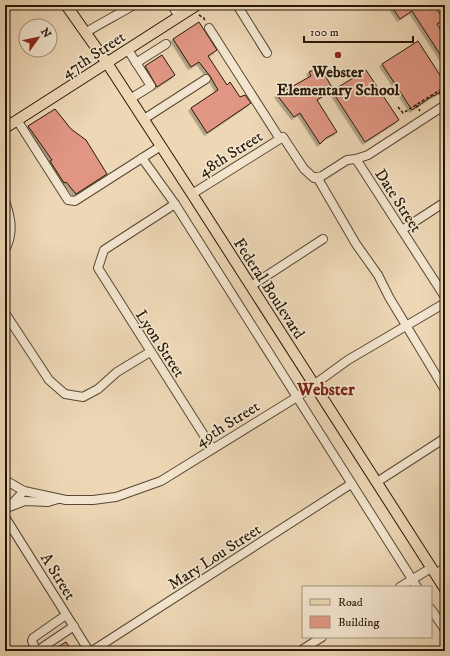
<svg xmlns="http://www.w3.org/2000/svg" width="450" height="656" font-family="'IM FELL DW Pica',serif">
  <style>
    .building { fill: #e19683; stroke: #261707; filter: url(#shadow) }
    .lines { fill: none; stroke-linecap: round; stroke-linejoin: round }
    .minor-casing { stroke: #584732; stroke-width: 10 }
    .major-casing { stroke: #261707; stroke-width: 12 }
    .path { stroke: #261707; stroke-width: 1.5; stroke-dasharray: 3 2; stroke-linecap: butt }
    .minor { stroke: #f3e5cf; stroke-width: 8 }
    .major { stroke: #edd7b5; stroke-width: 10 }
    .poi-dot { fill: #8f2418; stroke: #f3e5cf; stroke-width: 1.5 }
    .labels { text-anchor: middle; stroke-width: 3.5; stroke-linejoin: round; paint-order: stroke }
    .street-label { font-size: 16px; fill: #261707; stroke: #f3e5cf }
    .poi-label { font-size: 16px; font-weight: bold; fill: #261707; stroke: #f3e5cf }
    .quarter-label { font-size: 18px; font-weight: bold; fill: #7a1f14; stroke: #f3e5cf }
  </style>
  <defs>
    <filter id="shadow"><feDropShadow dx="-2.5" dy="2.5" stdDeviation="0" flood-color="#0004"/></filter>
  </defs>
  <rect width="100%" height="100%" fill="#edd7b5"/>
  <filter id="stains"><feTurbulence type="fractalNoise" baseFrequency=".005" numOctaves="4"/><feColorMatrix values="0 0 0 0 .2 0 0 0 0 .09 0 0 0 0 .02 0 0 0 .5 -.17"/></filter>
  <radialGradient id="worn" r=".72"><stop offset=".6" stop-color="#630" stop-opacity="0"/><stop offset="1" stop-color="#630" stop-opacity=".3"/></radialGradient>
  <!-- building -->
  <g class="building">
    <polygon points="395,5 434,5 444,20 437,24 445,36 445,62 412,11 400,19 392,7"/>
    <polygon points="199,22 217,50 208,56 227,85 230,82 240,97 245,95 251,103 207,133 191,108 218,90 210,76 199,62 191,67 173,39"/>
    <polygon points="418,41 445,83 445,89 434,96 434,95 412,110 382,64"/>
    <polygon points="162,55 175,75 157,87 145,66"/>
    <polygon points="320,67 333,89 317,100 337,132 326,138 320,144 300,113 294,117 277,95 311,76 309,72"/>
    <polygon points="366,70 399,120 365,142 332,91"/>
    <polygon points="55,109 71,129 86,140 107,174 76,194 66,182 64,183 50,161 52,160 28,126"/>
    <polygon points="66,642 72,651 51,651"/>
  </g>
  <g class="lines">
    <defs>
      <g id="minor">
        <polyline points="172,5 179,17"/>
        <polyline points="237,5 267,53"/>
        <polyline points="209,28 280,139"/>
        <path d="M85 33C101 23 117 15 134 5"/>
        <polyline points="128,50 151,86 130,99"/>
        <polyline points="136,63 166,44"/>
        <polyline points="144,119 206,79"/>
        <polyline points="17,120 68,200 75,201 161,146"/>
        <polyline points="142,158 175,204 417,587"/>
        <polyline points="356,159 445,297"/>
        <polyline points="317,177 356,244 378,275 389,297 445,390"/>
        <polyline points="192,194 283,137 304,169 314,178 322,176 347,160 356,159 368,155 445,105"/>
        <path d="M5 201C11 218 14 233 5 250"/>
        <polyline points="175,204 104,250 98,268 212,448"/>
        <polyline points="402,230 445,202"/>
        <polyline points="251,286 323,239"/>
        <polyline points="5,313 49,380 65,394 83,397 98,389 117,372 150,352"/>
        <polyline points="5,480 24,491 66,500 93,500 116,497 161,481 297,397 348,360 445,303"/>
        <polyline points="377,482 445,438"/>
        <polyline points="10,506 24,491"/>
        <polyline points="9,507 25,501 48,502 58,499"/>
        <polyline points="5,517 89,651"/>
        <polyline points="435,574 445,568"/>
        <polyline points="400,587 431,568"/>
        <polyline points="431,609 445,630"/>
        <polyline points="36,650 32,641 33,638 66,615"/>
        <polyline points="37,651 74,626"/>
        <polyline points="92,651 351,484"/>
        <polyline points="300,651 322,637"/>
      </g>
      <g id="major">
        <polyline points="66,5 107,63 192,194 445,589"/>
        <polyline points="5,128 197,5"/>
      </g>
    </defs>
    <!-- minor casing -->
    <use href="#minor" class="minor-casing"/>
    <!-- major casing -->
    <use href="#major" class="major-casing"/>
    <!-- path -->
    <g class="path">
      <polyline points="199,15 204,18 205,22"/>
      <polyline points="439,92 442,97"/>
      <polyline points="416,105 420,111"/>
      <polyline points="398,107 403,113 445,87"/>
    </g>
    <!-- minor -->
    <use href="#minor" class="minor"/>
    <!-- major -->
    <use href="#major" class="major"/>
  </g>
  <!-- markers -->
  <circle class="poi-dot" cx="338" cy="55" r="4"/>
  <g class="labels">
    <!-- street labels -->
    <g class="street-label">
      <text transform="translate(93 54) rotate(-33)" y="6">47th Street</text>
      <text transform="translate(230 153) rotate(-32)" y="6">48th Street</text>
      <text transform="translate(399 200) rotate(57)" y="6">Date Street</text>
      <text transform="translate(270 288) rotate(57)" y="6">Federal Boulevard</text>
      <text transform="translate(161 343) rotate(57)" y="6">Lyon Street</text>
      <text transform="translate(227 423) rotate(-32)" y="6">49th Street</text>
      <text transform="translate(214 556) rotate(-33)" y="6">Mary Lou Street</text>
      <text transform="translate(59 576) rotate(58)" y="6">A Street</text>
    </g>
    <!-- poi labels -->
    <g class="poi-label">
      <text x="338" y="77">Webster<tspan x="338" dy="18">Elementary School</tspan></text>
    </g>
    <!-- quarter labels -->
    <g class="quarter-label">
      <text x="326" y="395">Webster</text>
    </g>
  </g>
  <!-- margin -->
  <rect width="450" height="656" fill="none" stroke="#edd7b5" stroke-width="20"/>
  <rect x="6" y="6" width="438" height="644" fill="none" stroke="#261707" stroke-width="2"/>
  <rect x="10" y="10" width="430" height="636" fill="none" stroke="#261707"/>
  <!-- legend -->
  <rect x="302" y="586" width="130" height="52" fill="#f3e5cf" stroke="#a1937f"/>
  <rect x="310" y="599" width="20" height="6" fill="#edd7b5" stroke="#a1937f"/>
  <text x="338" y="606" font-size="12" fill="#261707">Road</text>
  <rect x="310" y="616" width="20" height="12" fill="#e19683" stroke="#a1937f"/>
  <text x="338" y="626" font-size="12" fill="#261707">Building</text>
  <!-- north arrow -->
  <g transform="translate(38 38) rotate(57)"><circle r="19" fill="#f3e5cf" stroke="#a1937f"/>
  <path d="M0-3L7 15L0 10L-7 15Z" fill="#8f2418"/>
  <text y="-6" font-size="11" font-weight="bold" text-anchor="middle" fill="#261707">N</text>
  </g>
  <!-- scale -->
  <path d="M304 36v6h109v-6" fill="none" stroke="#261707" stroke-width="2"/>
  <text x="310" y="36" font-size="12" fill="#261707" stroke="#f3e5cf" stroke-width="3" paint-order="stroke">100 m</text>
  <rect width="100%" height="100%" filter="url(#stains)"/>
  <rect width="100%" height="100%" fill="url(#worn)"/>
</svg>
